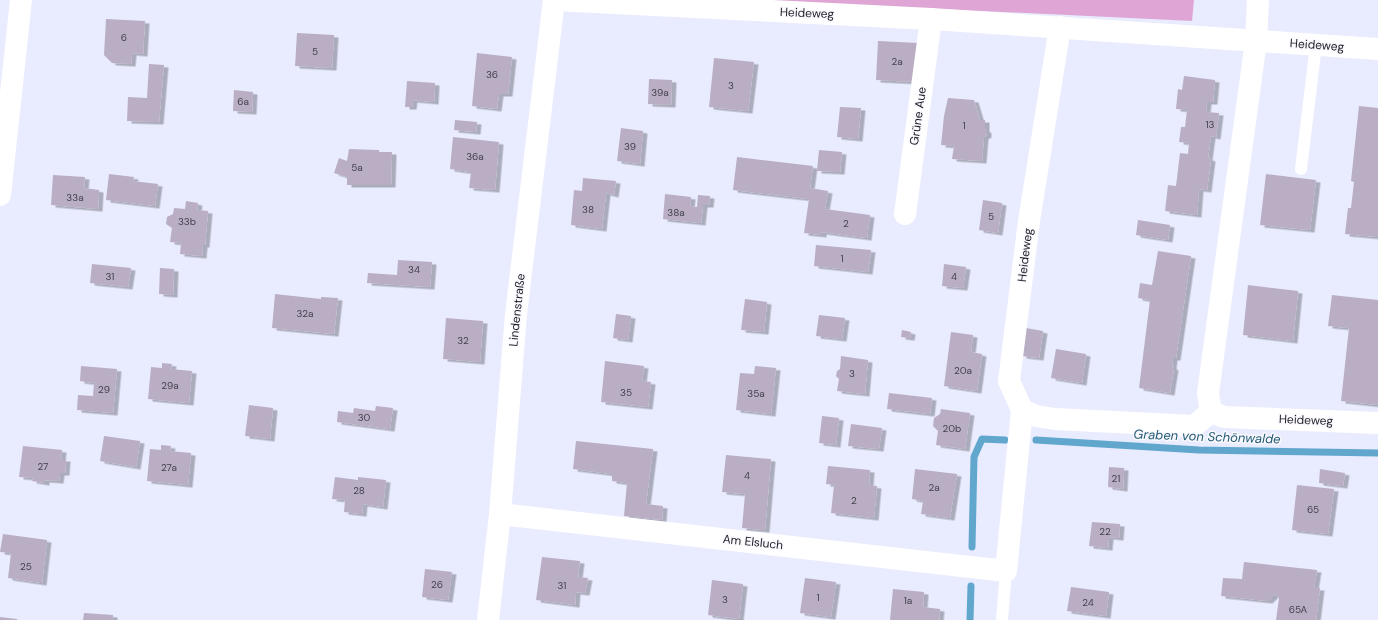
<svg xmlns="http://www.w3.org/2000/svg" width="1378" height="620" font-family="'DM Sans',sans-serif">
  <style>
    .forest { fill: #dfa6d5 }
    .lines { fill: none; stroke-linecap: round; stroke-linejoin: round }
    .stream { stroke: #61a7cd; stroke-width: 7 }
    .building { fill: #baaec5; filter: url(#shadow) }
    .service { stroke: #fff; stroke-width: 12 }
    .minor { stroke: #fff; stroke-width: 22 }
    .labels { text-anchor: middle; stroke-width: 3; stroke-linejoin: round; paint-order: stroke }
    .number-label { font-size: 10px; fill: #44424e }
    .street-label { font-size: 12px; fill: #1d1e27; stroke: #f9f9fe }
    .water-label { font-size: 13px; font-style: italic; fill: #245b76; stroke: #f9f9fe }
  </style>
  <defs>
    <filter id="shadow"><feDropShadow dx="4.5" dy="2.5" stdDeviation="0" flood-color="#0004"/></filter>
  </defs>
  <rect width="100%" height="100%" fill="#e9ebff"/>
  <!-- forest -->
  <polygon class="forest" points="753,0 1194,0 1192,21"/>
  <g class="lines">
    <!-- stream -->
    <g class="stream">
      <polyline points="1036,440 1199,450 1378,453"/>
      <polyline points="972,547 974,457 982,439 1005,440"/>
      <polyline points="970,620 971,586"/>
    </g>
  </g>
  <!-- building -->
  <g class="building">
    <polygon points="106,19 145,21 143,54 132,53 131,64 112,63 104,55"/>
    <polygon points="297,33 334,35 332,68 295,66"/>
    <polygon points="878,41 919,43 917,82 876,80"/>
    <polygon points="477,53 512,57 508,94 499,94 497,109 472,106"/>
    <polygon points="714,58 754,62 748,111 709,107"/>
    <polygon points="149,64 164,65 159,122 127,121 128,97 147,98"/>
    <polygon points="1184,76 1215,80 1213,102 1207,102 1206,112 1219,113 1216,137 1211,136 1208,158 1211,159 1207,190 1199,189 1197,215 1165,211 1168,185 1176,186 1180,153 1188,154 1189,143 1179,142 1181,127 1185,127 1187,110 1176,109 1178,89 1182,90"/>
    <polygon points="649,79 672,80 671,105 648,104"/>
    <polygon points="407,81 435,83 434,102 413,100 412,107 405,107"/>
    <polygon points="234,90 253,92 252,112 233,111"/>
    <polygon points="948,98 974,100 980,120 985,120 985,129 987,131 987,135 984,137 982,161 952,159 954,146 941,145 944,116"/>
    <polygon points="1359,106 1378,108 1378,237 1345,234 1348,208 1351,208 1354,182 1351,181"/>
    <polygon points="840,107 861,108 858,139 837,137"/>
    <polygon points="455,120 477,122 476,132 454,130"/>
    <polygon points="621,128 643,131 640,164 617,161"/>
    <polygon points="453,137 499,142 495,190 469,188 471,172 450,169"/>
    <polygon points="349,149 379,150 379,152 392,152 391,185 347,185 347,177 334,173 339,158 347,161"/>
    <polygon points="819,150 842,152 840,172 817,171"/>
    <polygon points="737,157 813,166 810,188 828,191 825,209 870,215 867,238 822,232 822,235 804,233 809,199 733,190"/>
    <polygon points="109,174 134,177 133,181 158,184 155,206 106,200"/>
    <polygon points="1266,174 1316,180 1310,230 1260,225"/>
    <polygon points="53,175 85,177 84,188 99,190 98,209 51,205"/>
    <polygon points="583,178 616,181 614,195 606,193 602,229 571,225 574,190 582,191"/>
    <polygon points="665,194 691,197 690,206 697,207 698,195 710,196 709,205 703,205 701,223 663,219"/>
    <polygon points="983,200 1002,203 998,233 979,230"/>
    <polygon points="186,201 198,203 197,210 208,211 205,245 203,245 202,256 180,254 181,243 170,242 172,228 166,224 167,217 173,214 174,208 185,209"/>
    <polygon points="1138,220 1170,225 1168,240 1136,235"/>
    <polygon points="816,245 871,250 868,272 814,266"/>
    <polygon points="1158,251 1191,256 1176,358 1173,358 1172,367 1174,368 1170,393 1139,388 1150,300 1138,298 1140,283 1152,285"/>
    <polygon points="398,260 432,262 430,287 367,283 368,273 397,275"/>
    <polygon points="92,264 131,268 128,287 90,283"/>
    <polygon points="944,264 966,267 963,288 942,286"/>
    <polygon points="160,268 174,269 173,295 159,294"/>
    <polygon points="1248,285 1298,291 1293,341 1243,335"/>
    <polygon points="275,294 321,299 321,297 338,298 334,334 272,328"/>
    <polygon points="1332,295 1378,300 1378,405 1341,401 1349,328 1328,326"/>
    <polygon points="745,299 767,302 764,332 741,330"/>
    <polygon points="616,314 631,316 628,340 613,338"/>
    <polygon points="819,315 845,318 842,339 816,336"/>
    <polygon points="446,318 483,321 480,362 443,359"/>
    <polygon points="1026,328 1043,331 1039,358 1022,356"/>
    <polygon points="902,330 911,332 910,338 901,337"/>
    <polygon points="951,332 973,335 971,352 982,354 977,391 944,386"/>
    <polygon points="1056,349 1086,354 1082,383 1051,378"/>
    <polygon points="841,356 868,360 865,394 837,391 839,379 836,376 837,371 840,369"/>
    <polygon points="605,361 644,366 642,381 651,382 648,407 601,402"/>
    <polygon points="162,363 172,364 171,369 192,371 189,403 148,399 151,367 162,368"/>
    <polygon points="81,366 117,369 113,413 77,410 78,395 93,396 94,383 80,381"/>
    <polygon points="755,366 776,368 771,414 736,410 740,373 754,374"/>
    <polygon points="889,393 932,398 930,414 887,409"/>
    <polygon points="249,405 273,408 270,439 245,436"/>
    <polygon points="376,406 393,408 390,429 337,422 338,411 353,413 354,408 375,411"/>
    <polygon points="941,409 970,413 965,449 936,445 938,431 933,426 934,418 940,414"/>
    <polygon points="822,416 839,418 836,445 819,443"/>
    <polygon points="851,424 882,428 879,449 848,446"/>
    <polygon points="104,436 140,441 136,467 100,461"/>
    <polygon points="576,441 653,449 646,504 663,506 662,520 624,516 627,483 612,481 612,474 573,469"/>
    <polygon points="161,445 171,446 170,451 191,453 188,485 147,481 150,449 161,450"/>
    <polygon points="23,446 62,450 61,459 66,459 65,473 60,473 59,481 45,480 45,483 32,481 33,478 19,477"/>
    <polygon points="726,455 771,459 765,530 742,528 745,494 722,492"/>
    <polygon points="828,466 870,470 869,485 877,486 874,518 831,513 834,485 826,484"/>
    <polygon points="1109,467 1124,468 1123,489 1108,487"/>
    <polygon points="915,469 957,474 950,518 921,514 923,501 912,499"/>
    <polygon points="1320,469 1345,473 1343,486 1319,483"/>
    <polygon points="335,477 358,480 358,477 386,480 383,507 363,504 362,514 344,512 345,500 332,499"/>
    <polygon points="1297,485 1334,489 1328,534 1292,530"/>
    <polygon points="1092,522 1120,524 1119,538 1109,537 1108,548 1089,546"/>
    <polygon points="3,534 47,540 42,583 8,578 11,553 0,552"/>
    <polygon points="542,557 580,561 578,577 588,578 585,593 576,592 575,605 536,600"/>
    <polygon points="1244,562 1317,570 1314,588 1320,588 1316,620 1276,620 1279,598 1275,594 1268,601 1221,596 1223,578 1242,579"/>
    <polygon points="425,569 452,572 448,600 422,597"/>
    <polygon points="805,578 836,582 831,617 800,613"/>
    <polygon points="712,580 743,584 739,619 708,615"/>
    <polygon points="1071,587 1109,592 1106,616 1067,611"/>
    <polygon points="893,589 924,592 923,607 940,609 939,620 890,620"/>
    <polygon points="84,613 113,615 113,620 83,620"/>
    <polygon points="0,617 17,619 17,620 0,620"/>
  </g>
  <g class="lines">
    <!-- service -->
    <g class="service">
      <polyline points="1301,169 1316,45"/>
      <polyline points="1002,620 1006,571"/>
    </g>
    <!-- minor -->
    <g class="minor">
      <polyline points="554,0 931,19 1378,49"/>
      <polyline points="1258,0 1256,41 1208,393 1211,412 1224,417 1378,423"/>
      <polyline points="0,195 21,0"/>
      <polyline points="905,214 931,19"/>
      <polyline points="1022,410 1036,416 1055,419 1194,426 1211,412"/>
      <polyline points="500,514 1006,571 1022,410 1009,381 1029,221 1060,27"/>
      <polyline points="488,620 500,514 516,314 554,0"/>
    </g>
  </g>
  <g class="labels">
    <!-- number labels -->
    <g class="number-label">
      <text x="124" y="41">6</text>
      <text x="315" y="55">5</text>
      <text x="897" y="65">2a</text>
      <text x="492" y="78">36</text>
      <text x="731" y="89">3</text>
      <text x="660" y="96">39a</text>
      <text x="243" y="105">6a</text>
      <text x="1210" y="128">13</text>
      <text x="964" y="129">1</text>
      <text x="630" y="150">39</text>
      <text x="475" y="160">36a</text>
      <text x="357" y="171">5a</text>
      <text x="75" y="201">33a</text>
      <text x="588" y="213">38</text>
      <text x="676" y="216">38a</text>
      <text x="991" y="220">5</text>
      <text x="187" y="225">33b</text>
      <text x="846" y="227">2</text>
      <text x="842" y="262">1</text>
      <text x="414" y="273">34</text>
      <text x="110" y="280">31</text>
      <text x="954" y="280">4</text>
      <text x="305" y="317">32a</text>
      <text x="463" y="344">32</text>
      <text x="963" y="374">20a</text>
      <text x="852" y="377">3</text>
      <text x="170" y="389">29a</text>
      <text x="104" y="393">29</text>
      <text x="626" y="396">35</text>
      <text x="756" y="397">35a</text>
      <text x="364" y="421">30</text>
      <text x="952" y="432">20b</text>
      <text x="43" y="470">27</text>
      <text x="169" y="471">27a</text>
      <text x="747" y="479">4</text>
      <text x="1116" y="482">21</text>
      <text x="934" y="491">2a</text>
      <text x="359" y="494">28</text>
      <text x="854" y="504">2</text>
      <text x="1313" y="513">65</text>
      <text x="1105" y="535">22</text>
      <text x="26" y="570">25</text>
      <text x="437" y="588">26</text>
      <text x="562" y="589">31</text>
      <text x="818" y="601">1</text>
      <text x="725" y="603">3</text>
      <text x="908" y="604">1a</text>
      <text x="1088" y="606">24</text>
      <text x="1298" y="613">65A</text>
    </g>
    <!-- street labels -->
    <g class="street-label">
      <text transform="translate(807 13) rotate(2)" y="4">Heideweg</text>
      <text transform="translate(1317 45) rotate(4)" y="4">Heideweg</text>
      <text transform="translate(918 116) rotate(-82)" y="4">Grüne Aue</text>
      <text transform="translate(1025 255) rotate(-83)" y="4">Heideweg</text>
      <text transform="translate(517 310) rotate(-84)" y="4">Lindenstraße</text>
      <text transform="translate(1306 420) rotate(2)" y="4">Heideweg</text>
      <text transform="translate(753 542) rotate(6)" y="4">Am Elsluch</text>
    </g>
    <!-- water labels -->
    <g class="water-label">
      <text transform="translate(1207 436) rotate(2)" y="5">Graben von Schönwalde</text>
    </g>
  </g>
</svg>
